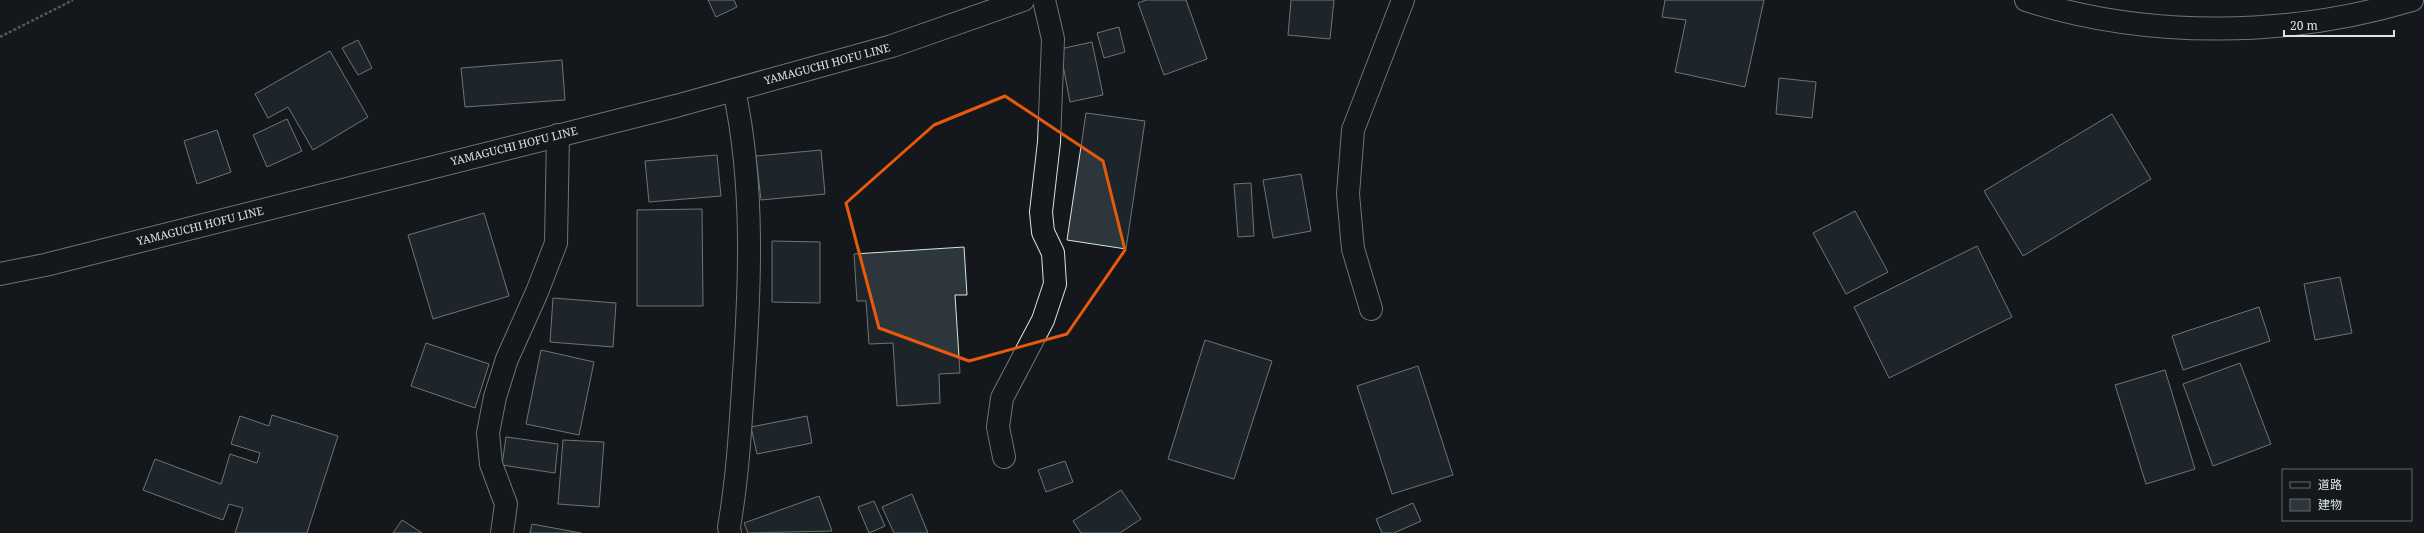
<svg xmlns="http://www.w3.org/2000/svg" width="2424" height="533" font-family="'Noto Serif','Noto Sans JP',serif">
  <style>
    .building { fill: #2c363c; stroke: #d8e6dc }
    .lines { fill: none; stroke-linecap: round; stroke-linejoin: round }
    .minor-casing { stroke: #d8e6dc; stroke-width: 24 }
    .major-casing { stroke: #d8e6dc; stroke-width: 24 }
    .path { stroke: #9da8a2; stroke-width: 2.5; stroke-dasharray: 3 2; stroke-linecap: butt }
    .minor { stroke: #14181c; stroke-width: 22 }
    .major { stroke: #14181c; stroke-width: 22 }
    .marked { fill: none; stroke: #e8590c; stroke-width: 3; stroke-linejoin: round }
    .labels { text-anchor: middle; stroke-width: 3; stroke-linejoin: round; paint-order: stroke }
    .street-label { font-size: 11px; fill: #d8e6dc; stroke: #14181c }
  </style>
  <rect width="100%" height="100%" fill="#14181c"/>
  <!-- building -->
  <g class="building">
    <polygon points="708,0 734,0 737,7 716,17"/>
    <polygon points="1146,0 1186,0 1207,59 1164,75 1138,3"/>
    <polygon points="1291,0 1334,0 1330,39 1288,35"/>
    <polygon points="1665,0 1764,0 1745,87 1675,72 1686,20 1662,17"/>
    <polygon points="1119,27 1125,52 1104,58 1097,33"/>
    <polygon points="358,40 372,68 358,75 342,48"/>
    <polygon points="1092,42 1103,95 1070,102 1060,49"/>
    <polygon points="330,51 368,117 313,150 288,107 268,118 255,94"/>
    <polygon points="562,60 565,100 465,107 461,68"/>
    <polygon points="1779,78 1816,82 1812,118 1776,114"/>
    <polygon points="1086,113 1145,121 1126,249 1067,240"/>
    <polygon points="2112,114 2151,179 2023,256 1984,191"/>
    <polygon points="287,119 302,151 267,167 253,135"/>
    <polygon points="217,130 231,172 197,184 184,141"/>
    <polygon points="821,150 825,194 761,200 756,156"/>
    <polygon points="717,155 721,196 649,202 645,161"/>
    <polygon points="1301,174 1311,231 1273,238 1263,180"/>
    <polygon points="1251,183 1254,236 1238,237 1234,184"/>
    <polygon points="702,209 703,306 637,306 637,210"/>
    <polygon points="1855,211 1888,272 1846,294 1813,233"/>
    <polygon points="484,213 509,296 433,319 408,235"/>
    <polygon points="772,241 820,242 820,303 772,302"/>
    <polygon points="1977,246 2012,317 1889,378 1854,307"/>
    <polygon points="964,247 967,295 955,295 960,373 939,374 940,403 897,406 893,343 869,344 866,301 857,301 854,254"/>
    <polygon points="2340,277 2352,333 2315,340 2304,284"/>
    <polygon points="553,298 616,303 613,347 550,342"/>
    <polygon points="2259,307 2270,341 2183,370 2172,336"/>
    <polygon points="1205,340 1272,361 1234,479 1168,459"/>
    <polygon points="426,343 489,364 475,408 411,386"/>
    <polygon points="541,350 594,362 579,435 526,424"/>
    <polygon points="2240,363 2271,444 2213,466 2183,384"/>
    <polygon points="1418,366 1453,475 1392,494 1357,386"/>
    <polygon points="2165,370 2195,469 2146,484 2115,385"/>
    <polygon points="272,415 338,436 307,533 235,533 243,508 229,504 223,520 143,490 155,459 221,484 230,454 257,463 260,453 231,444 240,416 269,426"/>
    <polygon points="807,416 812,443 757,454 751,427"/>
    <polygon points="506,437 558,444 555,473 502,465"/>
    <polygon points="563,440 604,442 599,507 558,504"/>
    <polygon points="1065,461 1073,482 1046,492 1038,470"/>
    <polygon points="1121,490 1141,519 1120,533 1081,533 1073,521"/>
    <polygon points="912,494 928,533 894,533 882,507"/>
    <polygon points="819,496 832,531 748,533 744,523"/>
    <polygon points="874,501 885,526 869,533 858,507"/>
    <polygon points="1413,503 1421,521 1394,533 1382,533 1376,519"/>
    <polygon points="402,520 422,533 393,533"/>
    <polygon points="532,524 581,533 530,533"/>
  </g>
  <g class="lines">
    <defs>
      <g id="minor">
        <polyline points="1371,309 1353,249 1348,194 1353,130 1403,0"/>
        <polyline points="1004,457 998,427 1002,398 1043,320 1055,284 1053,253 1043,232 1041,212 1049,142 1053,39 1044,0"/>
        <polyline points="502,533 506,504 491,464 488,433 495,397 507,359 537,292 556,243 558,135"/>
        <path d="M730 533 729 527C737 481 740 434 743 388 750 290 755 187 734 90"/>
      </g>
      <g id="major">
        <path d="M2026 0C2147 39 2290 37 2412 0"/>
        <polyline points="0,274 45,265 676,106 892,46 1023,0"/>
      </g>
    </defs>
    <!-- minor casing -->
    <use href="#minor" class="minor-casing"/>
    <!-- major casing -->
    <use href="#major" class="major-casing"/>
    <!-- path -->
    <polyline class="path" points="0,37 73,0"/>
    <!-- minor -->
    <use href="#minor" class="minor"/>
    <!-- major -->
    <use href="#major" class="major"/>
  </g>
  <!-- marked area -->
  <path d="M0 0H2424V533H0ZM1005 96 1103 161 1125 250 1067 334 969 361 879 328 846 203 934 125Z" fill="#14181c" fill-opacity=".55" fill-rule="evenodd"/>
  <path class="marked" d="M1005 96 1103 161 1125 250 1067 334 969 361 879 328 846 203 934 125Z"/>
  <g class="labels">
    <!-- street labels -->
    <g class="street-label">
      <text transform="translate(827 64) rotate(-15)" y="4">YAMAGUCHI HOFU LINE</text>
      <text transform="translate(514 146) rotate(-14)" y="4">YAMAGUCHI HOFU LINE</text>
      <text transform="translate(200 226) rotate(-14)" y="4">YAMAGUCHI HOFU LINE</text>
    </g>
  </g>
  <!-- legend -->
  <rect x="2282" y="469" width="130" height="52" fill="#14181c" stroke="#626a69"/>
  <rect x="2290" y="482" width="20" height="6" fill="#14181c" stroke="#626a69"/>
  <text x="2318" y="489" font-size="12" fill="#d8e6dc">道路</text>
  <rect x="2290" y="499" width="20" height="12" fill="#2c363c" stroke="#626a69"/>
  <text x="2318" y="509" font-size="12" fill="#d8e6dc">建物</text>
  <!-- scale -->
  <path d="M2284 30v6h110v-6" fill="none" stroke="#d8e6dc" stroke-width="2"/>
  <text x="2290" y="30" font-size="12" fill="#d8e6dc" stroke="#14181c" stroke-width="3" paint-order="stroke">20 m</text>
</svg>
